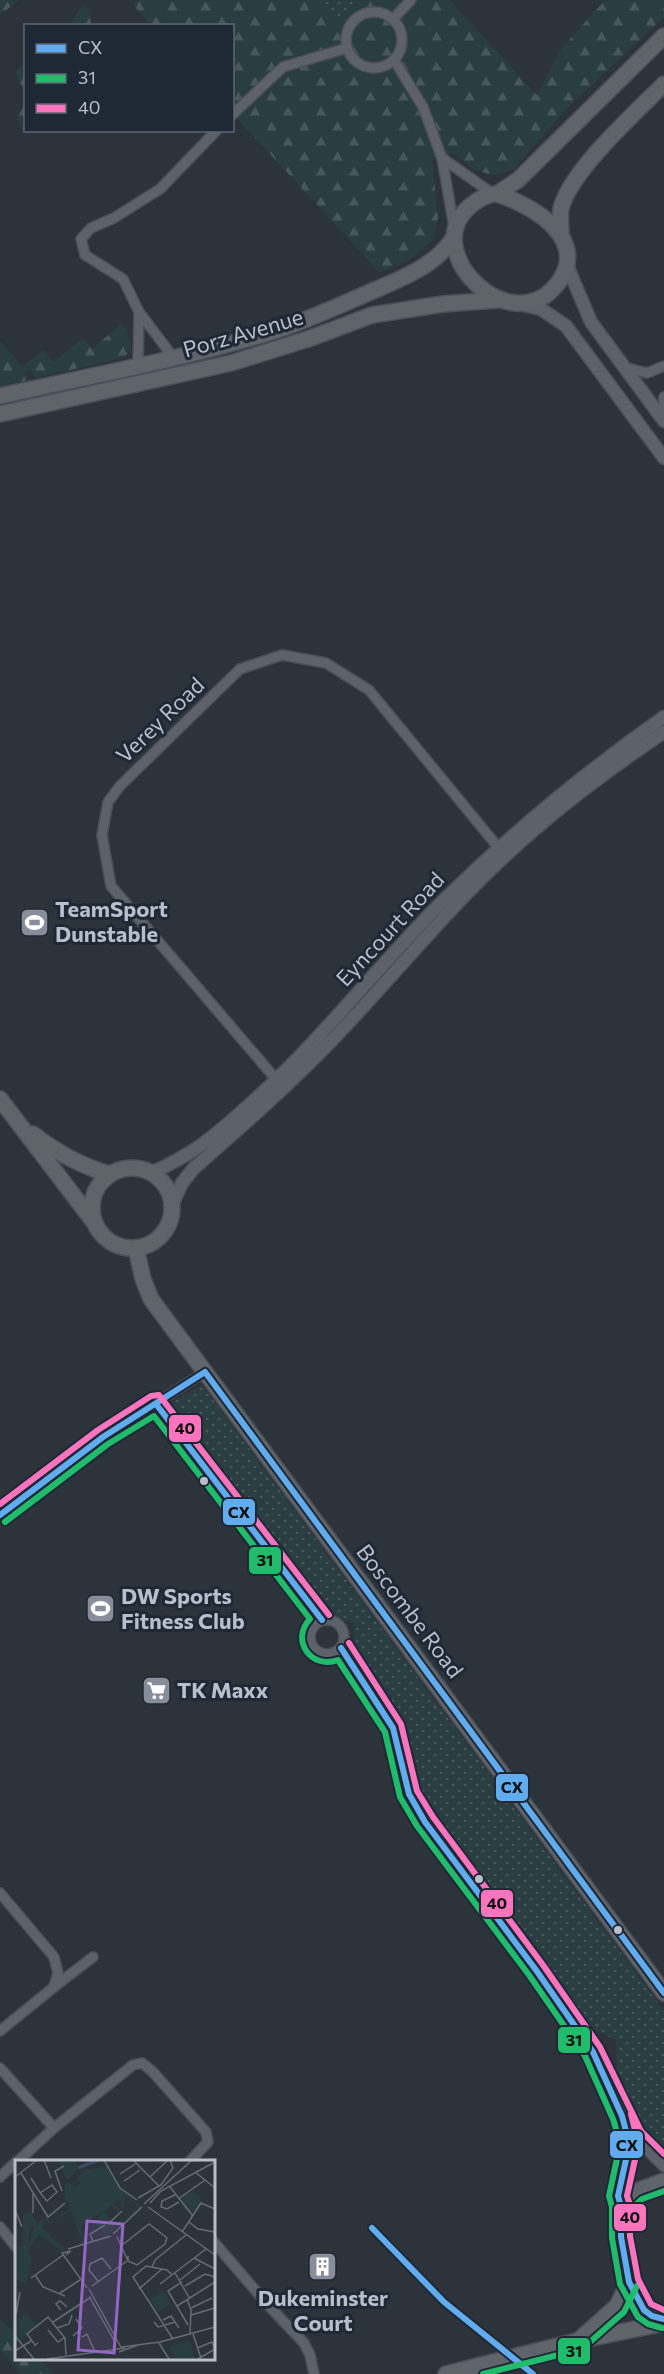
<svg xmlns="http://www.w3.org/2000/svg" width="664" height="2374" font-family="Commissioner,sans-serif">
  <style>
    .grass { fill: url(#grass-dots) }
    .forest { fill: url(#forest-firs) }
    .lines { fill: none; stroke-linecap: round; stroke-linejoin: round }
    .minor-casing { stroke: #4b4f55; stroke-width: 12 }
    .tertiary-casing { stroke: #4b4f55; stroke-width: 15 }
    .primary-casing { stroke: #4b4f58; stroke-width: 18 }
    .minor { stroke: #5d6169; stroke-width: 9 }
    .tertiary { stroke: #5d6169; stroke-width: 12 }
    .primary { stroke: #5f636a; stroke-width: 15 }
    .bus-1-casing { stroke: #1f2936; stroke-width: 10 }
    .bus-2-casing { stroke: #1f2936; stroke-width: 10 }
    .bus-3-casing { stroke: #1f2936; stroke-width: 10 }
    .bus-1 { stroke: #60acee; stroke-width: 6 }
    .bus-2 { stroke: #20bc6c; stroke-width: 6 }
    .bus-3 { stroke: #fc73be; stroke-width: 6 }
    .bus-dot { fill: #b8bfcb; stroke: #1f2936; stroke-width: 2 }
    .labels { text-anchor: middle; stroke-width: 6; stroke-linejoin: round; paint-order: stroke }
    .street-label { font-size: 22px; fill: #b8bfcb; stroke: #1f2936 }
    .poi-label { font-size: 22px; font-weight: bold; fill: #b8bfcb; stroke: #1f2936; text-anchor: start }
    .inset-river { fill: none; stroke: #3c4c65; stroke-width: 3 }
    .inset-road { fill: none; stroke: #656b75; stroke-width: 1.5 }
    .view { fill: #9367c4; fill-opacity: 0.15; stroke: #9367c4; stroke-width: 3 }
    .inset-edge { fill: none; stroke: #b8bfcb; stroke-width: 3 }
    .line-badge { stroke: #1f2936; stroke-width: 2 }
    .pale-badge-label { font-size: 16px; text-anchor: middle; font-weight: bold; fill: #111 }
  </style>
  <defs>
    <pattern id="grass-dots" width="8" height="8" patternUnits="userSpaceOnUse" patternTransform="scale(1.5)"><rect width="8" height="8" fill="#2a3d41"/><path d="M2 2h.1M6 6h.1" fill="none" stroke="#47575b" stroke-width="1.8" stroke-linecap="round"/></pattern>
    <pattern id="forest-firs" width="22" height="20" patternUnits="userSpaceOnUse" patternTransform="scale(1.5)"><rect width="22" height="20" fill="#2a3d41"/><path d="M5 1l3.5 6h-7zM16 11l3.5 6h-7z" fill="#47575b"/></pattern>
  </defs>
  <rect width="100%" height="100%" fill="#2d333b"/>
  <!-- grass -->
  <g class="grass">
    <polygon points="315,0 358,0 359,1 340,18 319,9"/>
    <polygon points="202,1385 664,2011 664,2158 651,2142 617,2074 616,2040 585,2025 421,1794 406,1728 355,1655 353,1623 322,1611 165,1406"/>
  </g>
  <!-- forest -->
  <g class="forest">
    <polygon points="0,0 19,0 0,15"/>
    <polygon points="139,0 318,0 325,12 340,18 357,3 356,0 449,0 537,95 561,49 605,0 664,0 664,17 568,107 514,169 495,175 476,171 453,153 432,157 438,218 434,239 408,261 379,272 233,114 232,26 151,25 133,5"/>
    <path d="M84 4 90 11 91 25H69C76 19 77 10 84 4Z"/>
    <polygon points="25,63 26,131 23,133 18,118 24,102 24,91 15,72"/>
    <path d="M120 325 127 328C129 342 135 348 123 358L35 378 32 370 24 372 27 380 0 387V341L22 367 43 350 54 362 83 338 92 349Z"/>
    <polygon points="0,2318 16,2335 16,2358 38,2358 54,2374 21,2374 0,2350"/>
  </g>
  <g class="lines">
    <defs>
      <g id="minor">
        <circle cx="374" cy="40" r="28"/>
        <polyline points="393,19 411,0"/>
        <polyline points="394,60 423,107 442,158 454,227"/>
        <polyline points="232,115 283,67 347,48"/>
        <polyline points="442,158 493,194"/>
        <polyline points="173,357 139,312 123,279 85,255 81,239 91,228 114,218 160,189 217,130"/>
        <polyline points="138,365 139,312"/>
        <polyline points="623,367 647,373 664,366"/>
        <polyline points="663,419 664,397"/>
        <polyline points="280,1084 111,886 102,835 108,802 120,786 240,669 282,655 326,663 369,690 502,852"/>
        <polyline points="156,1404 322,1620"/>
        <polyline points="0,1515 103,1437 205,1372"/>
        <circle cx="327" cy="1637" r="17"/>
        <polyline points="341,1648 393,1728 409,1794 425,1822 536,1970 593,2052 622,2116 634,2137 664,2167"/>
        <polyline points="0,1893 54,1957 58,1973 54,1987 0,2031"/>
        <polyline points="54,1987 93,1957"/>
        <polyline points="0,2068 54,2128"/>
        <polyline points="18,2161 54,2128 133,2065 142,2063 152,2071 206,2132 208,2142 190,2161"/>
        <polyline points="0,2177 16,2162"/>
        <path d="M621 2206C615 2182 631 2155 624 2125"/>
        <polyline points="0,2227 16,2247"/>
        <polyline points="213,2241 268,2305 304,2343 310,2355 314,2374"/>
      </g>
      <g id="tertiary">
        <polyline points="566,263 591,322 664,421"/>
        <polyline points="519,304 541,309 566,326 664,458"/>
        <path d="M153 1172C194 1154 216 1135 249 1105 317 1045 373 972 437 907 507 837 583 774 664 717"/>
        <path d="M173 1203 182 1183 194 1168C242 1126 290 1084 334 1038 392 978 444 912 506 855 554 810 609 769 664 732"/>
      </g>
      <g id="primary">
        <path d="M497 194C532 205 591 239 558 283 512 344 418 252 469 207 476 201 488 193 497 194L518 180 664 36"/>
        <path d="M561 233C561 225 559 213 562 205 574 168 635 113 664 84"/>
        <path d="M0 396C90 376 183 359 271 332 304 322 336 307 368 293 400 279 435 267 454 237"/>
        <polyline points="0,414 231,363 311,338 372,315 443,304 498,300"/>
        <polyline points="0,1099 93,1221"/>
        <path d="M33 1134C56 1152 81 1166 109 1174"/>
        <circle cx="132" cy="1208" r="40"/>
        <polyline points="136,1248 143,1279 151,1299 664,1993"/>
        <path d="M664 2181 637 2191 621 2206C621 2239 622 2282 643 2309 648 2316 657 2317 664 2319"/>
        <polyline points="579,2340 617,2306 629,2282"/>
        <polyline points="446,2374 577,2341 664,2323"/>
      </g>
    </defs>
    <!-- minor casing -->
    <use href="#minor" class="minor-casing"/>
    <!-- tertiary casing -->
    <use href="#tertiary" class="tertiary-casing"/>
    <!-- primary casing -->
    <use href="#primary" class="primary-casing"/>
    <!-- minor -->
    <use href="#minor" class="minor"/>
    <!-- tertiary -->
    <use href="#tertiary" class="tertiary"/>
    <!-- primary -->
    <use href="#primary" class="primary"/>
    <defs>
      <g id="bus-1">
        <polyline points="156,1404 322,1620"/>
        <polyline points="0,1515 103,1437 205,1372 664,1993"/>
        <polyline points="341,1648 393,1728 409,1794 425,1822 536,1970 593,2052 622,2116 626,2131 627,2155 618,2196 621,2206 621,2237 629,2282 644,2310 652,2316 664,2319"/>
        <polyline points="372,2228 444,2302 533,2374"/>
      </g>
      <g id="bus-2">
        <path d="M5 1522 108 1444 154 1416 310 1619C290 1640 311 1670 338 1660L385 1732 400 1797 417 1826 529 1975 585 2056 613 2119 617 2132 618 2154 609 2196 612 2207V2238L620 2284 638 2317 648 2324 662 2328"/>
        <polyline points="630,2233 630,2210 642,2199 664,2191"/>
        <polyline points="483,2374 582,2349 624,2312 637,2286"/>
      </g>
      <g id="bus-3">
        <polyline points="0,1504 98,1430 151,1396 159,1395 329,1615"/>
        <polyline points="349,1643 401,1724 417,1791 433,1817 543,1965 600,2047 641,2131 664,2154"/>
        <polyline points="631,2114 635,2130 636,2155 627,2196 630,2205 630,2236 638,2279 651,2304 664,2310"/>
      </g>
    </defs>
    <!-- bus-1 casing -->
    <use href="#bus-1" class="bus-1-casing"/>
    <!-- bus-2 casing -->
    <use href="#bus-2" class="bus-2-casing"/>
    <!-- bus-3 casing -->
    <use href="#bus-3" class="bus-3-casing"/>
    <!-- bus-1 -->
    <use href="#bus-1" class="bus-1"/>
    <!-- bus-2 -->
    <use href="#bus-2" class="bus-2"/>
    <!-- bus-3 -->
    <use href="#bus-3" class="bus-3"/>
  </g>
  <!-- icons -->
  <defs>
    <symbol id="stadium-square" viewBox="-11 -11 22 22"><rect x="-9" y="-9" width="18" height="18" rx="4" fill="#878e99" stroke="#1f2936"/><path d="M0-5a6.5 5 0 1 0 0 10a6.5 5 0 1 0 0-10ZM-3.5-1.8h7v3.6h-7Z" fill="#fff"/></symbol>
    <symbol id="supermarket-square" viewBox="-11 -11 22 22"><rect x="-9" y="-9" width="18" height="18" rx="4" fill="#878e99" stroke="#1f2936"/><path d="M-6-5.5h2.5l.6 2H6L4.5 2H-2.5L-4.4-4H-6ZM-1.5 3.2a1.3 1.3 0 1 0 .1 0ZM3 3.2a1.3 1.3 0 1 0 .1 0Z" fill="#fff"/></symbol>
    <symbol id="building-square" viewBox="-11 -11 22 22"><rect x="-9" y="-9" width="18" height="18" rx="4" fill="#878e99" stroke="#1f2936"/><path d="M-4-6H4V6H1V3H-1V6H-4ZM-2.5-4.3h1.7v1.8h-1.7ZM.8-4.3h1.7v1.8H.8ZM-2.5-1h1.7V.8h-1.7ZM.8-1h1.7V.8H.8Z" fill="#fff"/></symbol>
  </defs>
  <g fill-rule="evenodd">
    <use href="#stadium-square" x="18" y="906" width="33" height="33"/>
    <use href="#stadium-square" x="84" y="1592" width="33" height="33"/>
    <use href="#supermarket-square" x="140" y="1674" width="33" height="33"/>
    <use href="#building-square" x="306" y="2250" width="33" height="33"/>
  </g>
  <!-- markers -->
  <g class="bus-dot">
    <circle cx="204" cy="1481" r="5"/>
    <circle cx="479" cy="1879" r="5"/>
    <circle cx="618" cy="1930" r="5"/>
  </g>
  <g class="labels">
    <!-- street labels -->
    <g class="street-label">
      <text transform="translate(243 333) rotate(-16)" y="8">Porz Avenue</text>
      <text transform="translate(160 720) rotate(-44)" y="8">Verey Road</text>
      <text transform="translate(390 929) rotate(-47)" y="8">Eyncourt Road</text>
      <text transform="translate(410 1611) rotate(53)" y="8">Boscombe Road</text>
    </g>
    <!-- poi labels -->
    <g class="poi-label">
      <text x="55" y="917">TeamSport<tspan x="55" dy="25">Dunstable</tspan></text>
      <text x="121" y="1604">DW Sports<tspan x="121" dy="25">Fitness Club</tspan></text>
      <text x="177" y="1698">TK Maxx</text>
      <text x="323" y="2306" text-anchor="middle">Dukeminster<tspan x="323" dy="25">Court</tspan></text>
    </g>
  </g>
  <!-- overview -->
  <g transform="translate(15 2160)">
    <rect width="200" height="200" fill="#2d333b"/>
    <path d="M52 22 61 31 59 40H63L66 63 78 50 95 42 96 45 109 36 105 29 127 47 91 77 79 62 88 53 79 57 66 66 71 81H78L61 85 66 82 56 50 34 64 30 59 27 67 32 73 36 70 34 75 51 89 47 91 24 75 12 91 19 66 32 57 35 62 56 48 50 37ZM110 36 123 46 101 68 90 51 97 45 103 54 106 50 98 44 105 41 106 48 109 49Z" fill="#2a3d41" fill-rule="evenodd"/>
    <path d="M43 0H60L63 9 52 21ZM92 6 111 34 65 67 50 36V25L52 22 60 27 66 23 63 19 69 10ZM166 42a10 10 0 1 1 20 0a10 10 0 1 1-20 0ZM16 52 23 63 15 68 13 92 17 99 11 124 0 118V97L2 87 8 86V55ZM149 131 156 144 143 152 132 141ZM11 153 21 165 5 181 0 174 5 158ZM174 181 180 199H161L154 187Z" fill="#2a3d41"/>
    <path class="inset-river" d="M63 8 83 0"/>
    <path class="inset-road" d="M29 0 36 18M89 0 105 28 122 40M118 0 144 26M180 12 200 28M6 13 33 57 50 43M105 14 120 4M0 17 22 0M135 17 153 0M16 18 26 34 32 41 42 32 37 25 25 33M109 21 125 10M155 27 178 56M47 31 40 11 49 6M160 35 147 41 146 47 152 49 164 42M123 38 146 25 158 8 155 0M163 39 190 20M135 43 146 31 200 2M129 44 177 0M133 47 200 95M0 50 7 67M18 53V34M174 62 183 69 200 72M93 64 107 51M167 72 186 43 200 49M98 74 127 47M102 77 113 101V96M78 81 75 74 90 65M106 86 134 64 152 78 150 84 122 105 113 101M53 89 96 76M51 95 56 91 47 93 72 128M179 98 200 109M137 107 140 100 171 75M160 113 175 139M20 115 28 127 50 136M157 115 152 110 131 106 118 117 158 179M16 118 48 95M165 120 185 104M83 121 74 110 75 104 87 98 96 109M167 122 153 131 173 165M145 124 191 89M77 126 112 101M170 126 190 114 200 117M74 129 107 189M124 129 147 109M45 133 65 120M75 138 100 182M172 139 176 150 175 174M162 146 200 122M176 148 197 138M46 150 41 144 45 141 52 147M1 154 5 132M176 155 200 148M148 160 156 156 164 168M38 162 76 137M139 162 143 167 160 162M42 168 54 164 57 155M33 170 43 182 50 177M178 174 186 198M0 176 19 199M58 176 67 168 61 159M67 177 72 174 80 192M23 183 20 185 12 174 33 157 50 178 51 195M144 183 154 199M107 187 145 182 200 167M182 188 197 182 200 189M0 191 16 181M104 192 123 185M32 199 110 188M183 199 200 189"/>
    <path class="view" d="M72 61 108 64 99 193 63 190Z"/>
    <rect width="200" height="200" class="inset-edge"/>
  </g>
  <g class="line-badge">
    <rect x="168" y="1414" width="34" height="29" rx="6" fill="#fc73be"/>
    <rect x="222" y="1498" width="34" height="28" rx="6" fill="#60acee"/>
    <rect x="248" y="1546" width="34" height="29" rx="6" fill="#20bc6c"/>
    <rect x="495" y="1773" width="34" height="29" rx="6" fill="#60acee"/>
    <rect x="480" y="1889" width="34" height="29" rx="6" fill="#fc73be"/>
    <rect x="557" y="2026" width="34" height="28" rx="6" fill="#20bc6c"/>
    <rect x="609" y="2130" width="35" height="29" rx="6" fill="#60acee"/>
    <rect x="613" y="2203" width="34" height="29" rx="6" fill="#fc73be"/>
    <rect x="557" y="2337" width="34" height="28" rx="6" fill="#20bc6c"/>
  </g>
  <g class="pale-badge-label">
    <text x="185" y="1434">40</text>
    <text x="239" y="1518">CX</text>
    <text x="265" y="1566">31</text>
    <text x="512" y="1793">CX</text>
    <text x="497" y="1909">40</text>
    <text x="574" y="2046">31</text>
    <text x="627" y="2151">CX</text>
    <text x="630" y="2223">40</text>
    <text x="574" y="2357">31</text>
  </g>
  <!-- legend -->
  <rect x="24" y="24" width="210" height="108" fill="#1f2936" stroke="#5c6572" stroke-width="1.5"/>
  <rect x="36" y="44" width="30" height="9" fill="#60acee" stroke="#5c6572" stroke-width="1.5"/>
  <text x="78" y="54" font-size="18" fill="#b8bfcb">CX</text>
  <rect x="36" y="74" width="30" height="9" fill="#20bc6c" stroke="#5c6572" stroke-width="1.5"/>
  <text x="78" y="84" font-size="18" fill="#b8bfcb">31</text>
  <rect x="36" y="104" width="30" height="9" fill="#fc73be" stroke="#5c6572" stroke-width="1.5"/>
  <text x="78" y="114" font-size="18" fill="#b8bfcb">40</text>
</svg>
